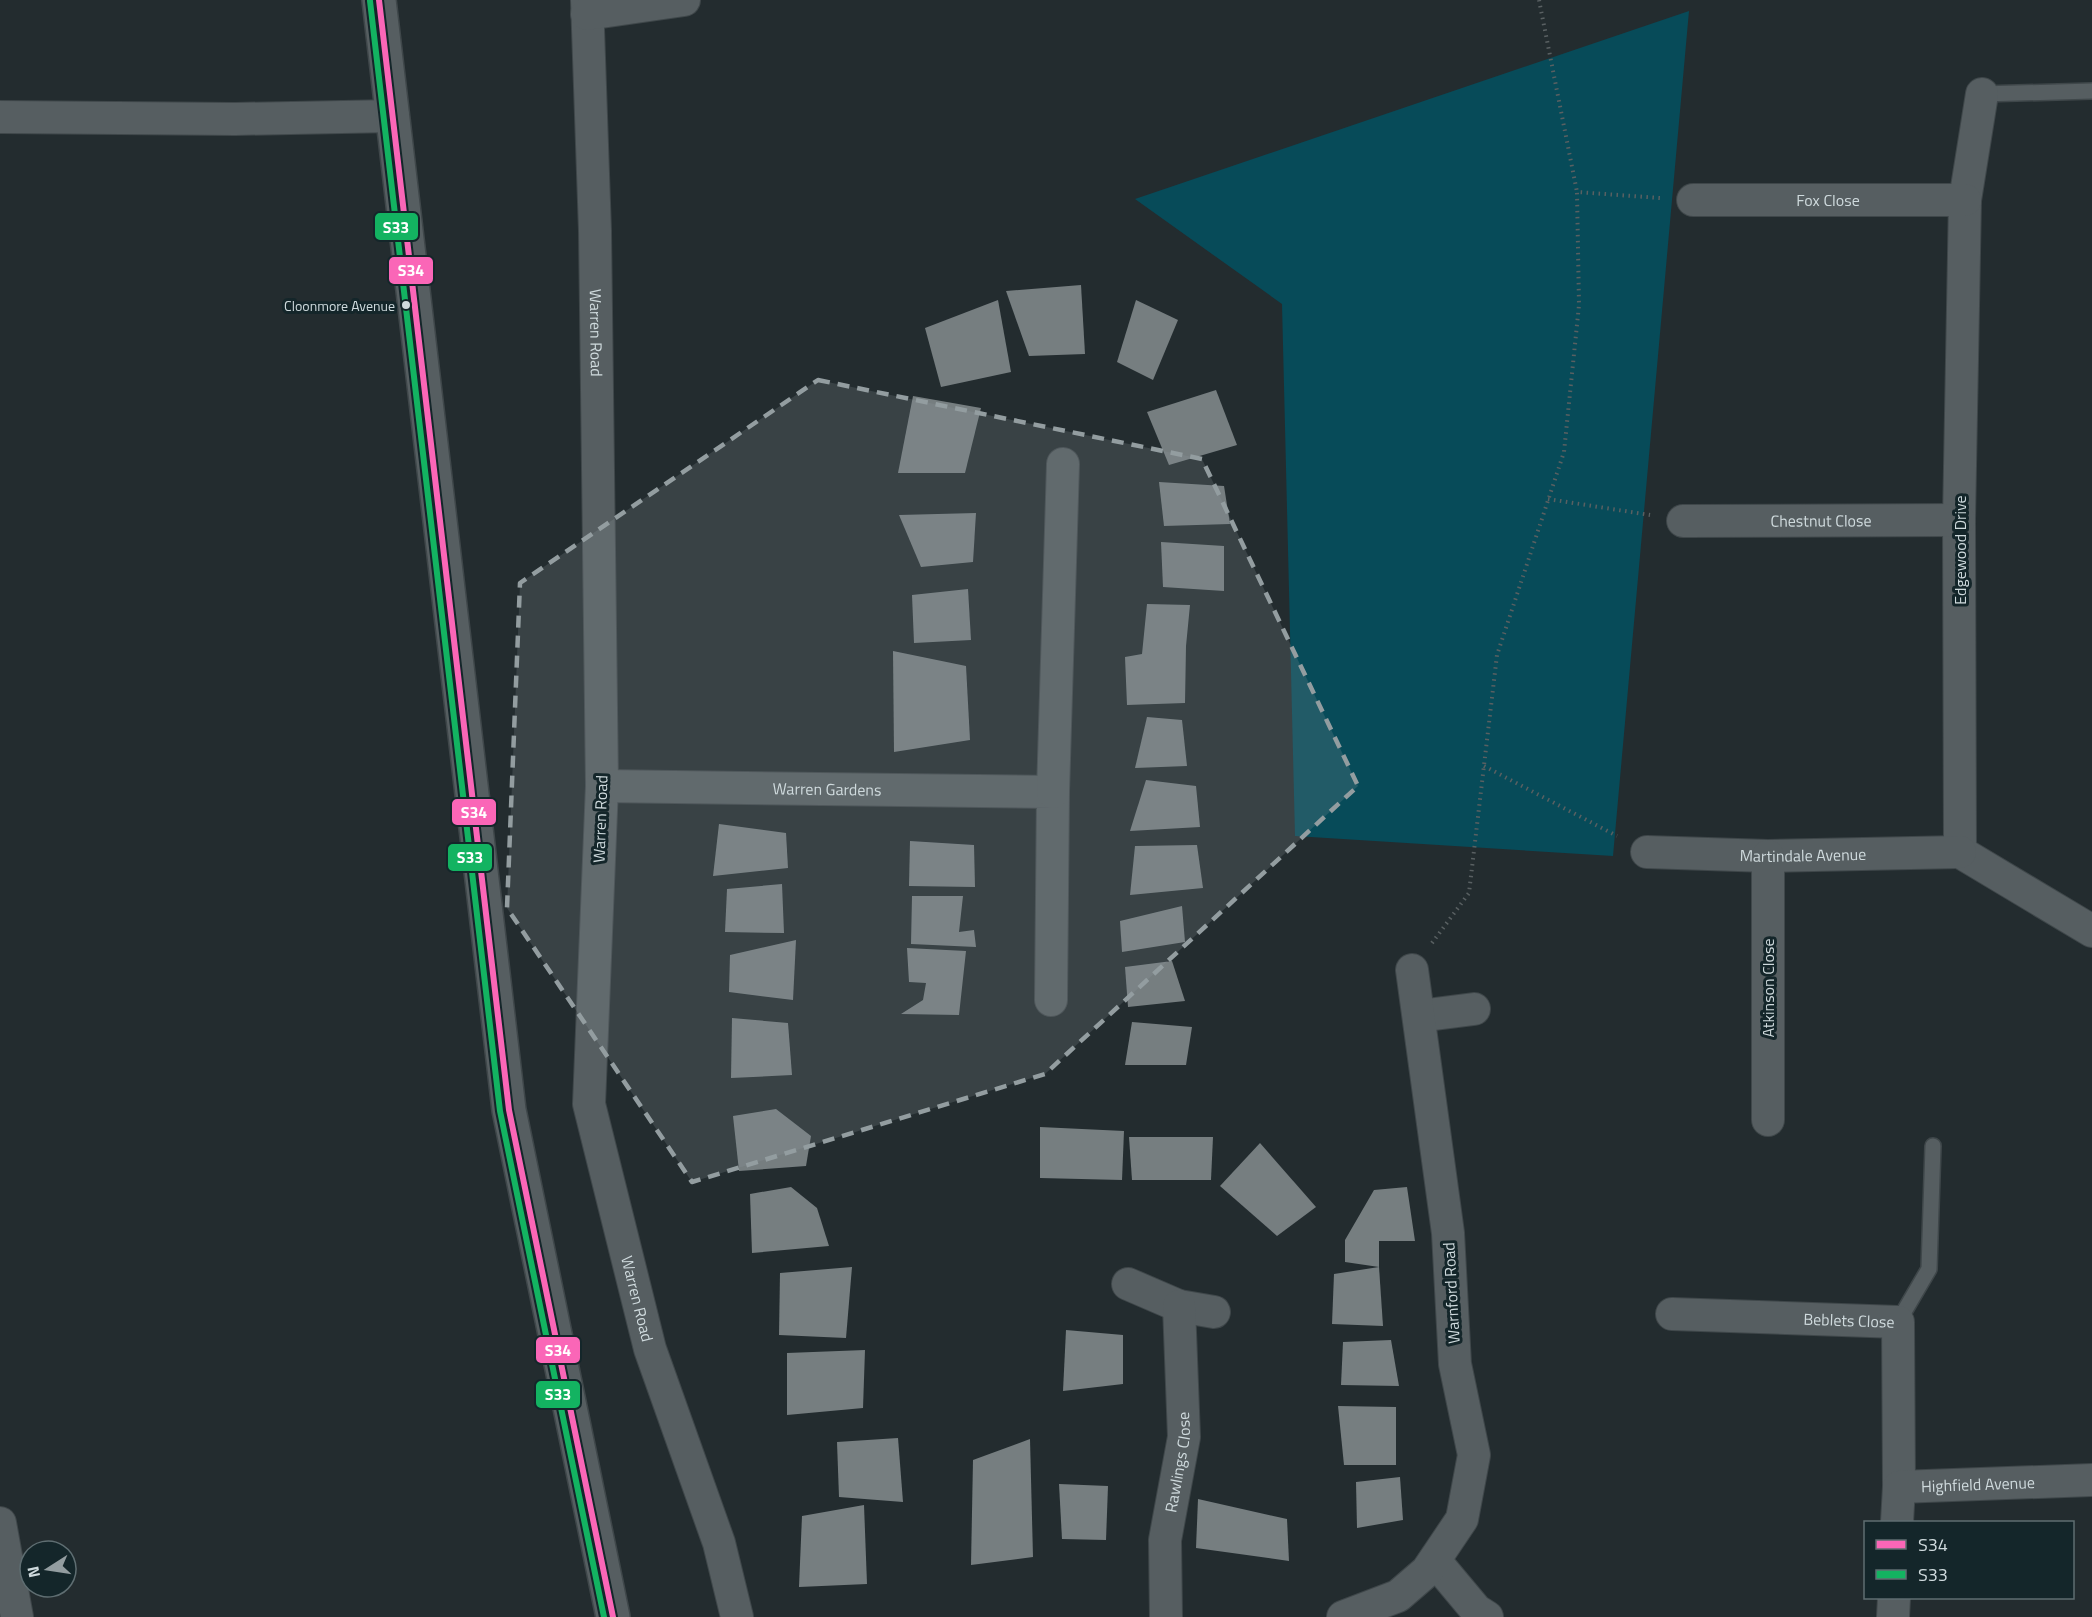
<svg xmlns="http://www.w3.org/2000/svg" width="2092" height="1617" font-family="'Titillium Web',sans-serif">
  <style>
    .green { fill: #074b59 }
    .building { fill: #767e80 }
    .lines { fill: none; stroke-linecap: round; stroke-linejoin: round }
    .lane-casing { stroke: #3f474a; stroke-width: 18 }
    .street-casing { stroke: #3f474a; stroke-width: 34 }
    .secondary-casing { stroke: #3f474a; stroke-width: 36 }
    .path { stroke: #596062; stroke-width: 4; stroke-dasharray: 1.5 4.5; stroke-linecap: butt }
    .lane { stroke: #565e61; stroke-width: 15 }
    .street { stroke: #565e61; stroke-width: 32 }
    .secondary { stroke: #565e61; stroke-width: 33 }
    .bus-1-casing { stroke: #14262a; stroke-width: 10 }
    .bus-2-casing { stroke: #14262a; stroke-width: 10 }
    .bus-1 { stroke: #fa66b7; stroke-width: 6 }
    .bus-2 { stroke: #13b361; stroke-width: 6 }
    .marked { fill: #939da0; fill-opacity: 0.2; stroke: #939da0; stroke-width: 4.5; stroke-dasharray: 12 8; stroke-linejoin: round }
    .bus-dot { fill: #cfdadd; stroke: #14262a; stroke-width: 2 }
    .labels { text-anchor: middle; stroke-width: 6; stroke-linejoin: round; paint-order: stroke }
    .bus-label { font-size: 14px; fill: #cfdadd; stroke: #14262a; text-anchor: end }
    .street-label { font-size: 16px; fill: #cfdadd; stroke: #14262a }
    .line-badge { stroke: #14262a; stroke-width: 2 }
    .badge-label { font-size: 16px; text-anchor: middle; font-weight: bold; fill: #fff }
  </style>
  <rect width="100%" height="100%" fill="#232c2f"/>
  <!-- green -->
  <polygon class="green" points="1689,11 1613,856 1295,836 1282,304 1135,199"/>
  <!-- building -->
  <g class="building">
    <polygon points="1081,285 1085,354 1029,356 1006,291"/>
    <polygon points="998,300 1011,372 941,387 925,328"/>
    <polygon points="1136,300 1178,320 1153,380 1117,362"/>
    <polygon points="1216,390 1237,445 1169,465 1147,412"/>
    <polygon points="913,396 981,408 965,473 898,473"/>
    <polygon points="1159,482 1224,486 1230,524 1164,526"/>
    <polygon points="976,513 973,562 921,567 899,515"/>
    <polygon points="1161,542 1224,546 1224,591 1163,587"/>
    <polygon points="968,589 971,640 914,643 912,595"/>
    <polygon points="1147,604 1190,605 1186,646 1185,703 1127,705 1125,657 1142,654"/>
    <polygon points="893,651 966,666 970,740 894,752"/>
    <polygon points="1147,717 1182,720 1187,766 1135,768"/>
    <polygon points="1146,780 1196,786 1200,827 1130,831"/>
    <polygon points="719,824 786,833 788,868 713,876"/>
    <polygon points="910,841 974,845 975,887 909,886"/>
    <polygon points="1197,845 1203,888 1130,895 1135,846"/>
    <polygon points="782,884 784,933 725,932 727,889"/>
    <polygon points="912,896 963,896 959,932 974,930 976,947 911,944"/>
    <polygon points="1182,906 1185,942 1122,952 1120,921"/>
    <polygon points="796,940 793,1000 729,992 730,955"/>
    <polygon points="907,948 966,951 959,1015 901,1014 923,1000 926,983 909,982"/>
    <polygon points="1172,961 1185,1001 1128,1007 1125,967"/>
    <polygon points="732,1018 788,1023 792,1075 731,1078"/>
    <polygon points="1132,1022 1192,1027 1186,1065 1125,1065"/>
    <polygon points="776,1109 811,1136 806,1166 739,1171 733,1116"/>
    <polygon points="1040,1127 1124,1131 1122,1180 1040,1178"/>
    <polygon points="1129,1137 1213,1137 1211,1180 1132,1180"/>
    <polygon points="1260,1143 1316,1207 1277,1236 1220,1186"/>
    <polygon points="791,1187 817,1208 829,1246 752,1253 750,1194"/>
    <polygon points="1407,1187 1415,1241 1379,1241 1379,1267 1345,1262 1345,1240 1374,1190"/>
    <polygon points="852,1267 846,1338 779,1335 780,1273"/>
    <polygon points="1379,1267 1383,1326 1332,1324 1334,1274"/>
    <polygon points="1066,1330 1123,1335 1123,1384 1063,1391"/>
    <polygon points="1391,1340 1399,1386 1341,1385 1343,1342"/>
    <polygon points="865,1350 863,1408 787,1415 787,1353"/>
    <polygon points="1338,1406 1396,1407 1396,1465 1344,1465"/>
    <polygon points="898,1438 903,1502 839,1497 837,1442"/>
    <polygon points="1030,1439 1033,1557 971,1565 973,1460"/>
    <polygon points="1400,1477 1403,1520 1357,1528 1356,1482"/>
    <polygon points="1059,1484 1108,1486 1106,1540 1062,1539"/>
    <polygon points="1198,1499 1287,1519 1289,1561 1196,1548"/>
    <polygon points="864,1505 867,1584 799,1587 802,1516"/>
  </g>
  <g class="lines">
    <defs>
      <g id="lane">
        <polyline points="1982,94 2092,91"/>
        <polyline points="1898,1322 1929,1269 1933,1146"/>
      </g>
      <g id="street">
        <path id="s1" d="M587 0 595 231 602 786 589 1104 650 1349 719 1543 737 1617"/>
        <polyline points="587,14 684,0"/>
        <polyline points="1982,94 1965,200 1959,520 1960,852 2092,931"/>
        <polyline points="0,117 235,119 393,116"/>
        <path id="s2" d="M1693 200H1965"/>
        <path id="s3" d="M1683 521 1959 520"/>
        <path id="s4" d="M602 786 1053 792 1051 1000"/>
        <polyline points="1053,792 1063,464"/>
        <path id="s5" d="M1647 852 1768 856 1960 852"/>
        <polyline points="1419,1016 1474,1009"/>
        <polyline points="1768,1120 1768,856"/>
        <polyline points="1128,1284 1179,1306 1214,1312"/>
        <path id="s6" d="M1672 1314 1898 1322 1899 1487"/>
        <path id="s7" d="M1897 1522 1899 1487 2092 1480"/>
        <polyline points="0,1523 17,1617"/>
        <polyline points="1435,1561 1476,1610 1487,1617"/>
        <path id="s8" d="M1166 1617 1165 1540 1184 1437 1179 1306"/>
        <polyline points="1343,1617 1398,1596 1427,1571 1462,1519 1474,1455 1455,1364 1448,1233 1412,970"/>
        <polyline points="1893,1617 1894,1598"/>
      </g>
      <polyline id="secondary" points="379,0 509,1110 613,1617"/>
    </defs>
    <!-- lane casing -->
    <use href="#lane" class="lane-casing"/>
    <!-- street casing -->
    <use href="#street" class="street-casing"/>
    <!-- secondary casing -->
    <use href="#secondary" class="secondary-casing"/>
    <!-- path -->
    <g class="path">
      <polyline points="1539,0 1577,192"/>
      <polyline points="1548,499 1650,515"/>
      <polyline points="1484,766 1617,836"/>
      <polyline points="1432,943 1469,893 1497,655 1564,452 1579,305 1577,192 1660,198"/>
    </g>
    <!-- lane -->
    <use href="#lane" class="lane"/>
    <!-- street -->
    <use href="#street" class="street"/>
    <!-- secondary -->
    <use href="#secondary" class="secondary"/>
    <defs>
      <polyline id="bus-1" points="379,0 509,1110 613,1617"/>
      <polyline id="bus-2" points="370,1 500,1111 604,1617"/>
    </defs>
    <!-- bus-1 casing -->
    <use href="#bus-1" class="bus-1-casing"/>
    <!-- bus-2 casing -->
    <use href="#bus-2" class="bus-2-casing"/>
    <!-- bus-1 -->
    <use href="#bus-1" class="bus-1"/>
    <!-- bus-2 -->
    <use href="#bus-2" class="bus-2"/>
  </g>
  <!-- marked area -->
  <path class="marked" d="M818 380 1202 459 1358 786 1045 1074 692 1182 507 908 520 583Z"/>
  <!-- markers -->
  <circle class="bus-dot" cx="406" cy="305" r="5"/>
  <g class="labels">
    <!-- bus labels -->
    <g class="bus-label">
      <text x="395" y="311">Cloonmore Avenue</text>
    </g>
    <!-- street labels -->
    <g class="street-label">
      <text dy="6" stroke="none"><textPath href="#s2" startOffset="135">Fox Close</textPath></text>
      <text dy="6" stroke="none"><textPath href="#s1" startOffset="333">Warren Road</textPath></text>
      <text dy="6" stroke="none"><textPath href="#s3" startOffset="138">Chestnut Close</textPath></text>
      <text transform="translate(1960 550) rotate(-90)" y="6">Edgewood Drive</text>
      <text dy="6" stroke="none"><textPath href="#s4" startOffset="225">Warren Gardens</textPath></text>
      <text transform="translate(600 819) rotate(-88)" y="6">Warren Road</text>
      <text dy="6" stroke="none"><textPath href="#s5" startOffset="156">Martindale Avenue</textPath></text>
      <text transform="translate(1768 988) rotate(-90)" y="6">Atkinson Close</text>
      <text transform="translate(1451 1293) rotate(-93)" y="6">Warnford Road</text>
      <text dy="6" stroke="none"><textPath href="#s1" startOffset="1305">Warren Road</textPath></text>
      <text dy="6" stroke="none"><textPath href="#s6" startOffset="177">Beblets Close</textPath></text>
      <text dy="6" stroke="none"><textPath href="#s8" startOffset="156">Rawlings Close</textPath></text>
      <text dy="6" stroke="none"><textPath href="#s7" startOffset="114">Highfield Avenue</textPath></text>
    </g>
  </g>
  <g class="line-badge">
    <rect x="374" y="212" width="45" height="29" rx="6" fill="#13b361"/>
    <rect x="388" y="256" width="46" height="29" rx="6" fill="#fa66b7"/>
    <rect x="451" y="798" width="46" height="28" rx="6" fill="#fa66b7"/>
    <rect x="447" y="843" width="46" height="29" rx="6" fill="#13b361"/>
    <rect x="535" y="1336" width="46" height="28" rx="6" fill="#fa66b7"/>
    <rect x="535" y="1380" width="46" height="29" rx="6" fill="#13b361"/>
  </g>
  <g class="badge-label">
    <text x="396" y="233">S33</text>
    <text x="411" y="276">S34</text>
    <text x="474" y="818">S34</text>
    <text x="470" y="863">S33</text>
    <text x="558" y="1356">S34</text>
    <text x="558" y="1400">S33</text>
  </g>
  <!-- legend -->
  <rect x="1864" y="1521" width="210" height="78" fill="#14262a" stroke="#5f6e72" stroke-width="1.5"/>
  <rect x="1876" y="1540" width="30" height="9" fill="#fa66b7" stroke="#5f6e72" stroke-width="1.5"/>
  <text x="1918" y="1551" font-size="18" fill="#cfdadd">S34</text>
  <rect x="1876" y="1570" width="30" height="9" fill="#13b361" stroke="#5f6e72" stroke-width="1.5"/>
  <text x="1918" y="1581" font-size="18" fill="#cfdadd">S33</text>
  <!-- north arrow -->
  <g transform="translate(48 1569) rotate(258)"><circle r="28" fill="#14262a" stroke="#5f6e72" stroke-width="1.5"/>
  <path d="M0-4.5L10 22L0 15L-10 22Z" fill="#939da0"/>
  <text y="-9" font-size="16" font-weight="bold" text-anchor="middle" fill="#cfdadd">N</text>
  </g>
</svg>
